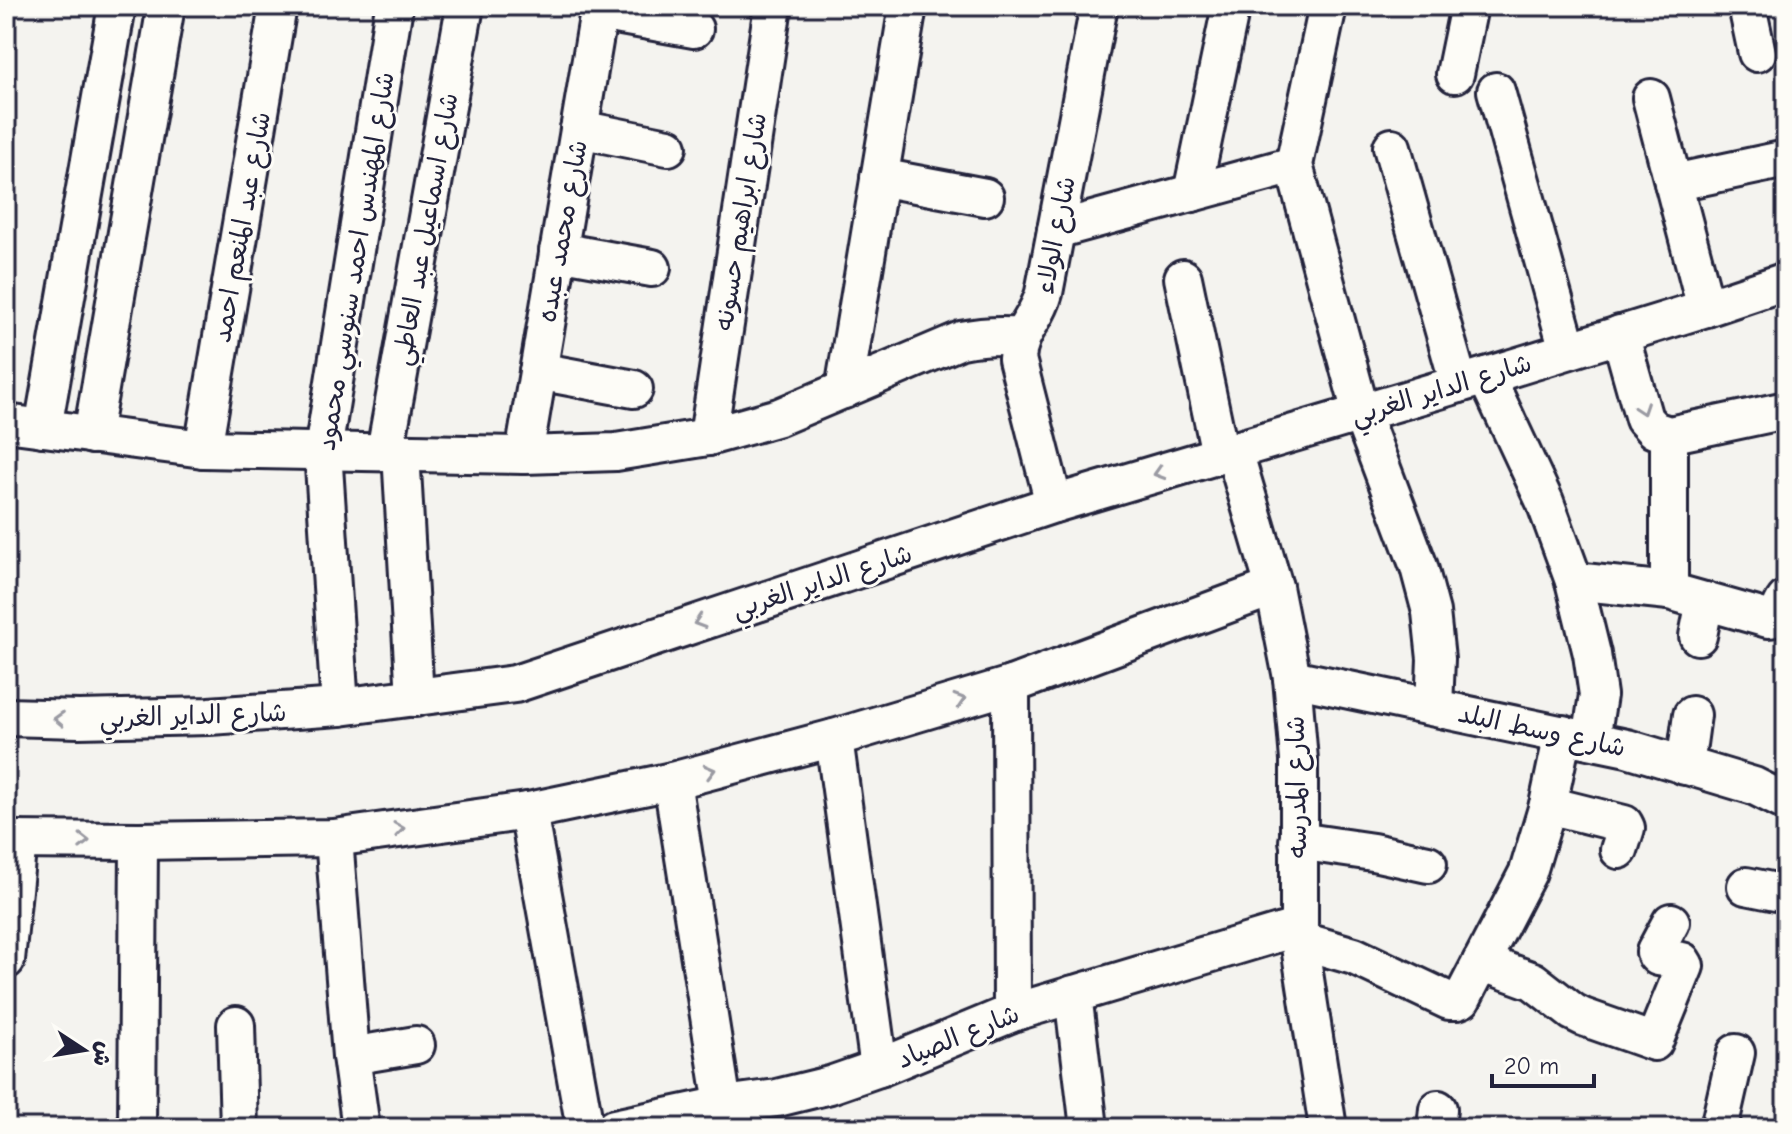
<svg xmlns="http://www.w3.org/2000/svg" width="1792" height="1134" font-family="'Comic Neue','Playpen Sans Arabic',sans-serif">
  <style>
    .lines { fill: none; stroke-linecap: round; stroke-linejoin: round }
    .street-casing { stroke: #22223b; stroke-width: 42 }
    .street { stroke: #fdfcf7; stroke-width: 36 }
    .oneway { stroke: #9a9aa2 }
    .labels { text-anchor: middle; stroke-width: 6; stroke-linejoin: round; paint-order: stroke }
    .street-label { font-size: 26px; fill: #22223b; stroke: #fdfcf7 }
  </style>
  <rect width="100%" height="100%" fill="#f4f3ef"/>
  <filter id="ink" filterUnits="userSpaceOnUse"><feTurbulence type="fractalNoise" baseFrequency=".0125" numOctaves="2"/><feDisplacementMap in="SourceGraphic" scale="16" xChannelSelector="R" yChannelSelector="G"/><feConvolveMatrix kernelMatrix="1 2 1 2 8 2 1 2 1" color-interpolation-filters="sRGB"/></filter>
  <g filter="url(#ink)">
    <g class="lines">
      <defs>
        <g id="street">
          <polyline points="1328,6 1294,165 1361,413 1419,567 1431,612 1436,659 1434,707"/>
          <polyline points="1747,6 1757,53"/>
          <polyline points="599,12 694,29"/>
          <polyline points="1455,74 1469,6"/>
          <polyline points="1496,91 1568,350"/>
          <polyline points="1651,98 1706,308"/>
          <polyline points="579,129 668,147"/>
          <polyline points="1392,147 1459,384"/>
          <polyline points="879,177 985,197"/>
          <polyline points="1673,183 1786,159"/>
          <polyline points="1192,193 1231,6"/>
          <polyline points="1056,230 1294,165"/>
          <polyline points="558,251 652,268"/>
          <polyline points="1183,278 1220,454"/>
          <polyline points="1620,334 1644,419 1654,430 1669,435 1786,410"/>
          <polyline points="538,371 634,389"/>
          <polyline points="1486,376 1545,502 1574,581 1592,654 1598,695 1591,740"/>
          <polyline points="844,390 908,6"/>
          <path d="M6 423 203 449 524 455 616 452 708 437 779 417 961 340C982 336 1000 335 1021 337"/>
          <polyline points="43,428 117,6"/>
          <polyline points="92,435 166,6"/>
          <polyline points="1669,435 1669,591"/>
          <polyline points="708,437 773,6"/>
          <polyline points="203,449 278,6"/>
          <polyline points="1234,451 1274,587 1292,678 1299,760 1299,940 1328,1128"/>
          <polyline points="385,452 465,6"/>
          <polyline points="401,452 415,698"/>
          <polyline points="524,455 600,6"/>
          <path d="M1054 504 1017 359C1019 329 1037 320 1044 293L1099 6"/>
          <path d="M1574 581 1669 591 1768 619C1781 619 1779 606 1786 599"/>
          <polyline points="1698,636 1705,601"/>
          <polyline points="1292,678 1627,748 1754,786 1786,802"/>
          <polyline points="1011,685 1012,1013"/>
          <polyline points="340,707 323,451 394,6"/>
          <polyline points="6,717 79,719 209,716 340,707 515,684 1054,504 1486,376 1706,308 1786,281"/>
          <polyline points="834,738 879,1068"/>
          <polyline points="1685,766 1692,715"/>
          <polyline points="672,781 723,1105"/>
          <polyline points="1548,805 1624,824 1626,828 1619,850"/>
          <polyline points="528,811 585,1128"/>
          <polyline points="334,838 351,1056 361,1128"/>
          <polyline points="6,840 139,841 334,838 528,811 672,781 834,738 1011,685 1274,587"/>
          <polyline points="1298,841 1373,852 1428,864"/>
          <polyline points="1746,886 1786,894"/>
          <polyline points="1299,940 1354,956 1449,1001 1457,1001 1462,999 1528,872 1548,805 1563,734"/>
          <polyline points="6,960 18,840"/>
          <polyline points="1481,962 1533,981 1573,1012 1583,1017 1654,1042 1685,966 1682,961 1658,957 1656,955 1655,952 1671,922"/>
          <polyline points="1073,994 1089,1128"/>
          <polyline points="236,1025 239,1128"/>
          <polyline points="351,1056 416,1045"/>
          <polyline points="137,1128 139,841"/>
          <polyline points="614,1128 723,1105 777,1098 830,1085 879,1068 1012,1013 1299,927"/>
          <polyline points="1436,1128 1438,1109"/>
          <polyline points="1719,1128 1736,1053"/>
        </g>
      </defs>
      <!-- street casing -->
      <use href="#street" class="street-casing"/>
      <!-- street -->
      <use href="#street" class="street"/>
    </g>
    <!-- one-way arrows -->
    <defs><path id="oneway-chevron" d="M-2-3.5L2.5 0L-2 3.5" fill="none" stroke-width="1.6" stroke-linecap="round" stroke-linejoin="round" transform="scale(2)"/></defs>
    <g class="oneway">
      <use href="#oneway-chevron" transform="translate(1642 409) rotate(71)"/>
      <use href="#oneway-chevron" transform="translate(1159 473) rotate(163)"/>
      <use href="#oneway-chevron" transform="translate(699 622) rotate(162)"/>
      <use href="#oneway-chevron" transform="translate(960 700) rotate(-17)"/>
      <use href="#oneway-chevron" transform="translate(59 719) rotate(-178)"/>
      <use href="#oneway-chevron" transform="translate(710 771) rotate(-15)"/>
      <use href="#oneway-chevron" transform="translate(399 829) rotate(-8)"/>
      <use href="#oneway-chevron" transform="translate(84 841) rotate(1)"/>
    </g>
  </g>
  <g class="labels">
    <!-- street labels -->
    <g class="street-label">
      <text transform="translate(740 222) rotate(-81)" y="9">شارع ابراهيم حسونه</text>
      <text transform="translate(241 227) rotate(-80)" y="9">شارع عبد المنعم احمد</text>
      <text transform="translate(425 229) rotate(-80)" y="9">شارع اسماعيل عبد العاطي</text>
      <text transform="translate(562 231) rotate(-80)" y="9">شارع محمد عبده</text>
      <text transform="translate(1055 235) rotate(-79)" y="9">شارع الولاء</text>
      <text transform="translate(355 261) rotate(-81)" y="9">شارع المهندس احمد سنوسي محمود</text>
      <text transform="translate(1441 389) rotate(-17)" y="9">شارع الداير الغربي</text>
      <text transform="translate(822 581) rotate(-18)" y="9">شارع الداير الغربي</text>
      <text transform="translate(193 715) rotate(-2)" y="9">شارع الداير الغربي</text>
      <text transform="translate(1542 730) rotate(12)" y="9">شارع وسط البلد</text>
      <text transform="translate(1296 787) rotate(-91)" y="9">شارع المدرسه</text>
      <text transform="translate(958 1036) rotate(-22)" y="9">شارع الصياد</text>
    </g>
  </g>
  <!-- margin -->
  <rect width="1792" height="1134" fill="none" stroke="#fdfcf7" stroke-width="32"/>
  <rect x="16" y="16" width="1760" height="1102" fill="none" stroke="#22223b" stroke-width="3" filter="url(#ink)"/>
  <!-- north arrow -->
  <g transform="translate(84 1050) rotate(102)" stroke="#fdfcf7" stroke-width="6" paint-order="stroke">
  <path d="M0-6L14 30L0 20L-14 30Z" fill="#22223b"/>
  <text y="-12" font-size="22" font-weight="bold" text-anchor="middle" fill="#22223b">ش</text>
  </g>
  <!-- scale -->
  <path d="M1492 1074v12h102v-12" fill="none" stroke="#22223b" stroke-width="4"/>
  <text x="1504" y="1074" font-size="24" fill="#22223b" stroke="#fdfcf7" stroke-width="6" paint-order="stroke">20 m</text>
</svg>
